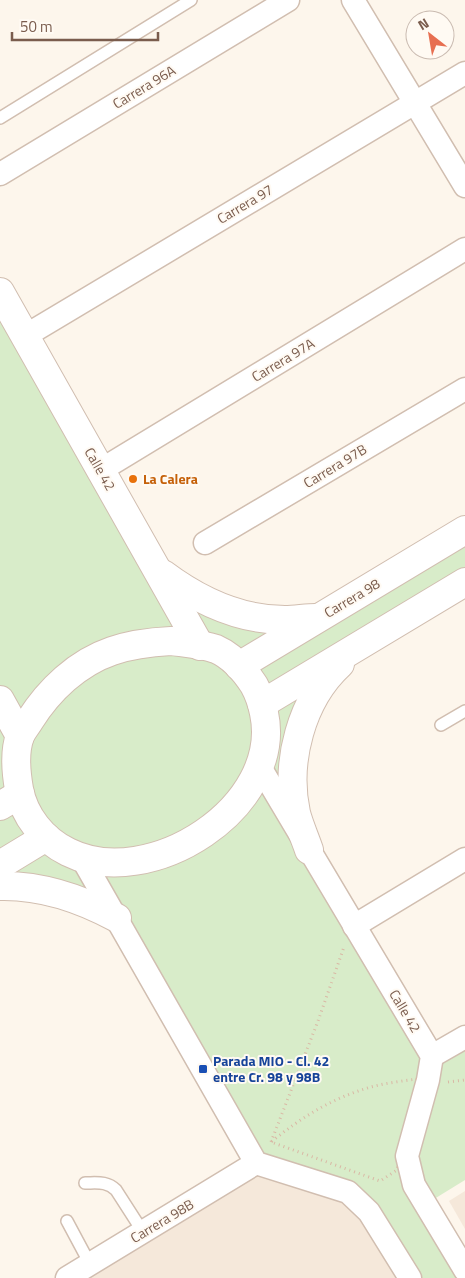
<svg xmlns="http://www.w3.org/2000/svg" width="465" height="1278" font-family="'Titillium Web',sans-serif">
  <style>
    .residential { fill: #f5e8da }
    .green { fill: #d8ecc9 }
    .lines { fill: none; stroke-linecap: round; stroke-linejoin: round }
    .service-casing { stroke: #d1beb0; stroke-width: 14 }
    .minor-casing { stroke: #d1beb0; stroke-width: 25 }
    .tertiary-casing { stroke: #d1beb0; stroke-width: 30 }
    .path { stroke: #d9b8a5; stroke-width: 3; stroke-dasharray: 1 4; stroke-linecap: butt }
    .service { stroke: #fff; stroke-width: 11 }
    .minor { stroke: #fff; stroke-width: 22 }
    .tertiary { stroke: #fff; stroke-width: 28 }
    .food-dot { fill: #e8710a; stroke: #fffaf3; stroke-width: 2 }
    .transit-dot { fill: #1a4fb4; stroke: #fffaf3; stroke-width: 2 }
    .labels { text-anchor: middle; stroke-width: 4; stroke-linejoin: round; paint-order: stroke }
    .street-label { font-size: 14px; fill: #7a5c4d; stroke: #fffaf3 }
    .food-label { font-size: 14px; font-weight: bold; fill: #c56008; stroke: #fffaf3; text-anchor: start }
    .transit-label { font-size: 14px; font-weight: bold; fill: #164399; stroke: #fffaf3; text-anchor: start }
  </style>
  <rect width="100%" height="100%" fill="#fdf6ec"/>
  <!-- residential -->
  <g class="residential">
    <polygon points="256,1163 348,1192 410,1278 67,1278"/>
    <polygon points="465,1191 465,1229 449,1201"/>
  </g>
  <!-- green -->
  <polygon class="green" points="0,292 158,571 284,620 465,530 465,582 362,644 312,701 296,813 432,1056 465,1037 465,1180 426,1204 465,1278 410,1278 369,1212 256,1163 117,918 0,886"/>
  <g class="lines">
    <defs>
      <g id="service">
        <polyline points="0,118 191,0"/>
        <polyline points="441,725 465,711"/>
        <path d="M85 1183C97 1183 107 1181 116 1190L143 1232"/>
        <polyline points="67,1221 90,1264"/>
      </g>
      <g id="minor">
        <polyline points="353,0 465,186"/>
        <polyline points="0,174 288,0"/>
        <polyline points="25,336 465,73"/>
        <polyline points="101,470 465,249"/>
        <polyline points="205,543 465,389"/>
        <polyline points="260,767 432,1056 428,1080 407,1156 414,1185 465,1270"/>
        <polyline points="83,860 256,1163 348,1192 369,1212 410,1278"/>
        <polyline points="354,926 465,859"/>
        <polyline points="432,1056 465,1037"/>
        <polyline points="67,1278 256,1163"/>
      </g>
      <g id="tertiary">
        <polyline points="0,292 200,646"/>
        <path d="M163 574C199 601 239 620 285 620 295 620 306 618 316 618"/>
        <path d="M171 641C186 643 202 644 216 649 232 656 245 671 254 685 259 694 262 703 264 713 284 807 149 893 68 852 43 840 24 816 19 789 16 772 14 752 20 736 22 731 27 725 30 720 49 690 77 663 112 651 132 644 151 642 171 641Z"/>
        <polyline points="239,666 465,530"/>
        <polyline points="0,700 20,736"/>
        <polyline points="262,704 465,582"/>
        <polyline points="0,806 20,794"/>
        <path d="M309 850C305 838 299 825 296 813 285 762 301 700 340 664"/>
        <polyline points="0,865 46,837"/>
        <path d="M0 886C42 885 80 898 117 918"/>
      </g>
    </defs>
    <!-- service casing -->
    <use href="#service" class="service-casing"/>
    <!-- minor casing -->
    <use href="#minor" class="minor-casing"/>
    <!-- tertiary casing -->
    <use href="#tertiary" class="tertiary-casing"/>
    <!-- path -->
    <g class="path">
      <path d="M417 1079 397 1170 380 1181 271 1142C302 1117 332 1098 371 1087 386 1083 402 1081 417 1079Z"/>
      <polyline points="448,1082 465,1080"/>
      <polyline points="271,1142 318,1021 344,947"/>
    </g>
    <!-- service -->
    <use href="#service" class="service"/>
    <!-- minor -->
    <use href="#minor" class="minor"/>
    <!-- tertiary -->
    <use href="#tertiary" class="tertiary"/>
  </g>
  <!-- markers -->
  <circle class="food-dot" cx="133" cy="479" r="5"/>
  <rect class="transit-dot" x="198" y="1064" width="10" height="10" rx="2.5"/>
  <g class="labels">
    <!-- street labels -->
    <g class="street-label">
      <text transform="translate(144 87) rotate(-31)" y="5">Carrera 96A</text>
      <text transform="translate(245 204) rotate(-31)" y="5">Carrera 97</text>
      <text transform="translate(283 360) rotate(-31)" y="5">Carrera 97A</text>
      <text transform="translate(335 466) rotate(-31)" y="5">Carrera 97B</text>
      <text transform="translate(100 469) rotate(60)" y="5">Calle 42</text>
      <text transform="translate(352 598) rotate(-31)" y="5">Carrera 98</text>
      <text transform="translate(405 1011) rotate(59)" y="5">Calle 42</text>
      <text transform="translate(162 1221) rotate(-31)" y="5">Carrera 98B</text>
    </g>
    <!-- food labels -->
    <g class="food-label">
      <text x="143" y="484">La Calera</text>
    </g>
    <!-- transit labels -->
    <g class="transit-label">
      <text x="213" y="1066">Parada MIO - Cl. 42<tspan x="213" dy="16">entre Cr. 98 y 98B</tspan></text>
    </g>
  </g>
  <!-- north arrow -->
  <g transform="translate(430 35) rotate(329)"><circle r="24" fill="#fffaf3" stroke="#cabbb1"/>
  <path d="M0-4L9 19L0 12L-9 19Z" fill="#e76f51"/>
  <text y="-8" font-size="14" font-weight="bold" text-anchor="middle" fill="#7a5c4d">N</text>
  </g>
  <!-- scale -->
  <path d="M12 32v8h146v-8" fill="none" stroke="#7a5c4d" stroke-width="2.5"/>
  <text x="20" y="32" font-size="15" fill="#7a5c4d" stroke="#fffaf3" stroke-width="4" paint-order="stroke">50 m</text>
</svg>
